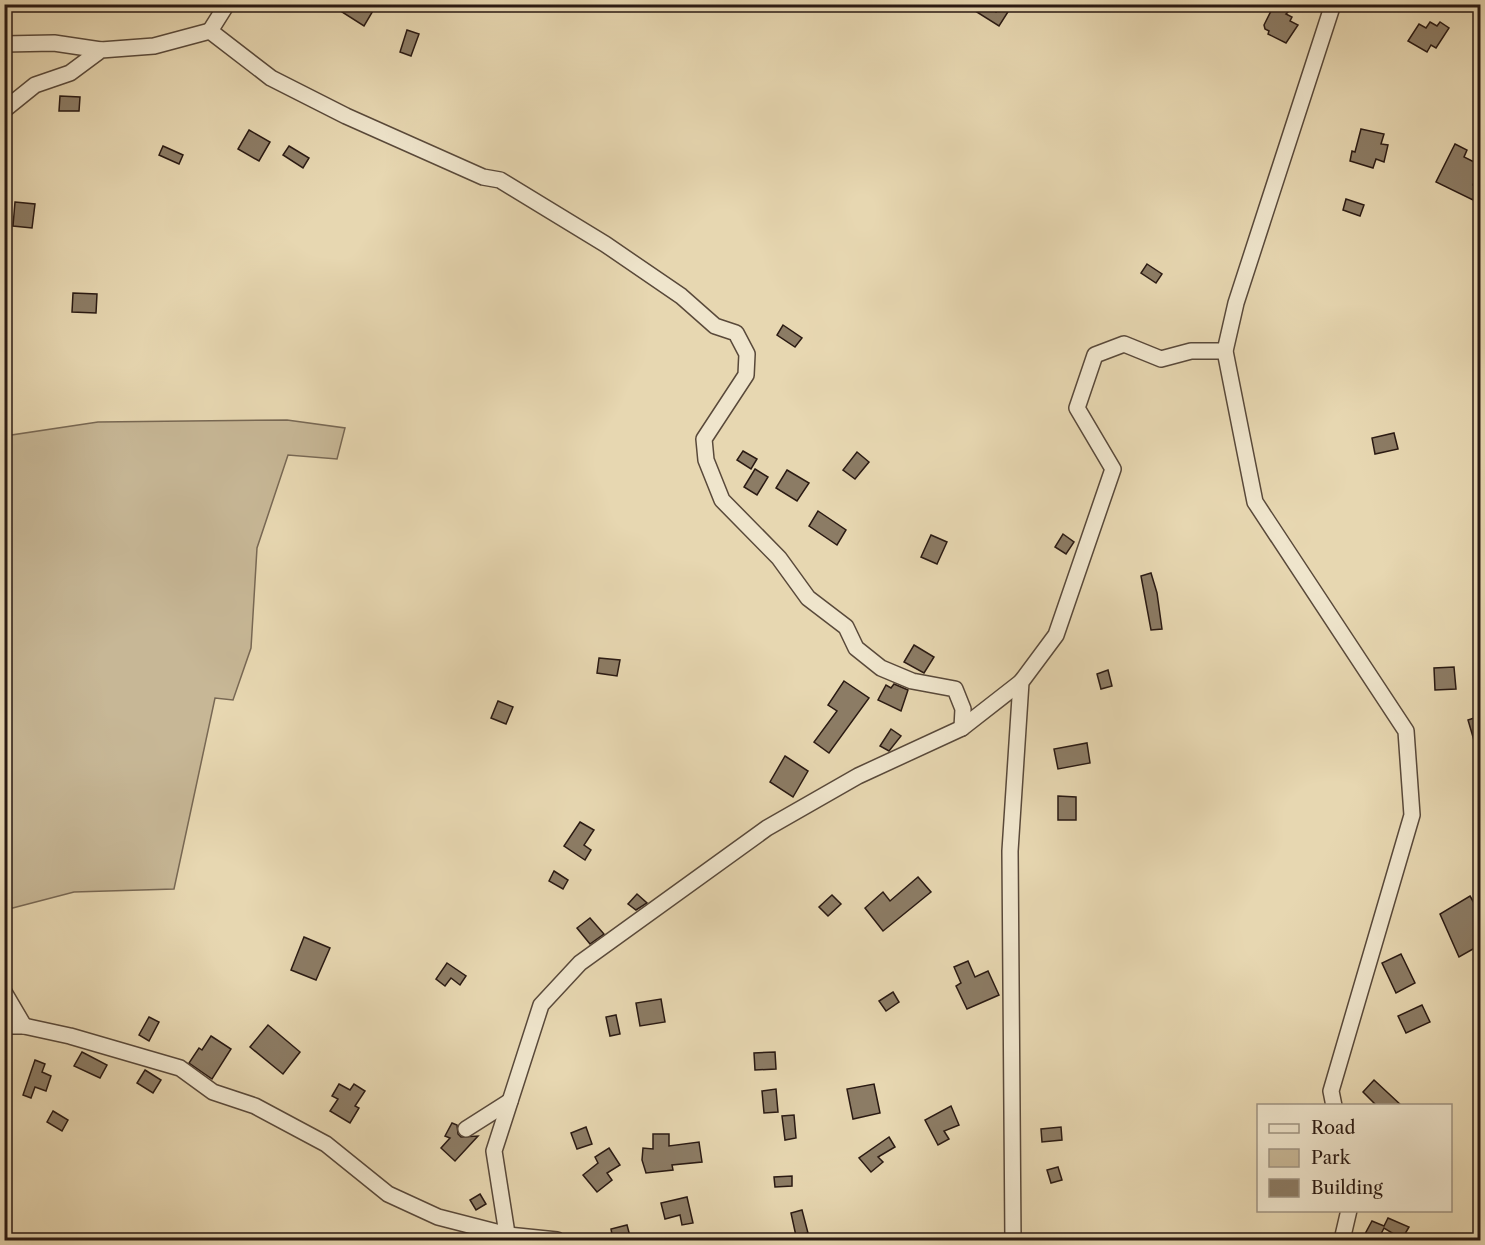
<svg xmlns="http://www.w3.org/2000/svg" width="1485" height="1245" font-family="'Libre Caslon Text',serif">
  <style>
    .green { fill: #c7b796; stroke: #786854; stroke-width: 1.5 }
    .building { fill: #8c7c65; stroke: #2a1a13; stroke-width: 1.5 }
    .lines { fill: none; stroke-linecap: round; stroke-linejoin: round }
    .minor-casing { stroke: #59493a; stroke-width: 18 }
    .minor { stroke: #efe5cc; stroke-width: 15 }
  </style>
  <rect width="100%" height="100%" fill="#e7d7b1"/>
  <filter id="stains"><feTurbulence type="fractalNoise" baseFrequency=".00333" numOctaves="4"/><feColorMatrix values="0 0 0 0 .2 0 0 0 0 .09 0 0 0 0 .02 0 0 0 .5 -.17"/></filter>
  <radialGradient id="worn" r=".72"><stop offset=".6" stop-color="#630" stop-opacity="0"/><stop offset="1" stop-color="#630" stop-opacity=".3"/></radialGradient>
  <!-- green -->
  <polygon class="green" points="287,420 345,428 337,459 288,455 257,548 251,648 233,700 215,698 174,889 74,892 5,910 5,436 98,422"/>
  <!-- building -->
  <g class="building">
    <polygon points="346,4 377,4 364,26 342,12"/>
    <polygon points="964,4 985,4 996,12 1001,4 1013,4 999,26"/>
    <polygon points="1274,5 1288,12 1286,14 1292,17 1290,21 1298,25 1286,43 1268,34 1269,31 1265,29 1264,25"/>
    <polygon points="1430,22 1437,26 1440,22 1449,28 1436,48 1431,45 1427,52 1408,41 1419,24 1426,28"/>
    <polygon points="407,30 419,34 411,56 400,52"/>
    <polygon points="60,96 80,97 79,111 59,111"/>
    <polygon points="1361,129 1384,134 1381,144 1388,145 1384,162 1376,159 1373,168 1350,161 1352,151 1355,152"/>
    <polygon points="249,130 270,142 259,161 238,149"/>
    <polygon points="1455,144 1467,150 1464,157 1480,165 1473,185 1478,188 1473,200 1436,182"/>
    <polygon points="163,146 183,155 179,164 159,155"/>
    <polygon points="289,146 309,158 303,168 283,155"/>
    <polygon points="1346,199 1364,205 1360,216 1343,210"/>
    <polygon points="15,202 35,204 32,228 13,226"/>
    <polygon points="1147,264 1162,274 1156,283 1141,273"/>
    <polygon points="73,293 97,294 96,313 72,312"/>
    <polygon points="783,325 802,338 795,347 777,335"/>
    <polygon points="1394,433 1398,449 1375,454 1372,438"/>
    <polygon points="743,451 757,459 751,469 737,460"/>
    <polygon points="857,452 869,462 855,479 843,470"/>
    <polygon points="755,469 768,477 757,495 744,487"/>
    <polygon points="787,470 809,483 797,501 776,488"/>
    <polygon points="818,511 846,530 837,545 809,526"/>
    <polygon points="1063,534 1074,542 1066,554 1055,547"/>
    <polygon points="931,535 947,542 937,564 921,557"/>
    <polygon points="1151,573 1157,593 1162,629 1151,630 1141,576"/>
    <polygon points="914,645 934,657 924,673 904,662"/>
    <polygon points="599,658 620,660 617,676 597,673"/>
    <polygon points="1454,667 1456,689 1435,690 1434,668"/>
    <polygon points="1108,670 1112,686 1101,689 1097,674"/>
    <polygon points="844,681 869,698 829,753 814,742 837,711 828,705"/>
    <polygon points="894,684 908,690 901,711 878,700 886,685 891,688"/>
    <polygon points="498,701 513,707 506,724 491,718"/>
    <polygon points="1480,716 1480,754 1478,754 1468,720"/>
    <polygon points="891,729 901,736 889,751 880,746"/>
    <polygon points="1087,743 1090,763 1058,769 1054,749"/>
    <polygon points="785,756 808,771 793,797 770,782"/>
    <polygon points="1058,796 1076,797 1076,820 1058,820"/>
    <polygon points="580,822 594,830 584,845 591,850 585,860 564,846"/>
    <polygon points="554,871 568,880 563,889 549,881"/>
    <polygon points="918,877 931,892 883,931 865,908 883,892 890,901"/>
    <polygon points="637,894 647,903 636,910 628,904"/>
    <polygon points="832,895 841,904 828,916 819,907"/>
    <polygon points="1470,896 1480,913 1480,918 1475,921 1480,931 1480,945 1459,957 1440,914"/>
    <polygon points="590,918 604,934 590,944 577,928"/>
    <polygon points="304,937 330,948 316,980 291,970"/>
    <polygon points="1401,954 1415,983 1396,993 1382,963"/>
    <polygon points="968,961 975,977 988,971 999,995 967,1009 956,986 961,983 954,967"/>
    <polygon points="447,963 466,976 460,985 451,978 445,986 436,979"/>
    <polygon points="893,992 899,1002 886,1011 879,1001"/>
    <polygon points="661,999 665,1022 640,1026 636,1003"/>
    <polygon points="1422,1005 1430,1022 1406,1033 1398,1016"/>
    <polygon points="616,1015 620,1034 610,1036 606,1017"/>
    <polygon points="149,1017 159,1022 149,1041 139,1035"/>
    <polygon points="268,1025 300,1052 283,1074 250,1047"/>
    <polygon points="211,1036 231,1049 212,1079 189,1063 199,1048 202,1050"/>
    <polygon points="82,1052 107,1065 100,1078 74,1066"/>
    <polygon points="775,1052 776,1069 755,1070 754,1053"/>
    <polygon points="35,1060 45,1064 42,1072 51,1076 46,1091 35,1087 31,1098 23,1095"/>
    <polygon points="145,1070 161,1080 153,1093 137,1083"/>
    <polygon points="1374,1080 1402,1106 1377,1106 1363,1092"/>
    <polygon points="339,1084 350,1090 354,1084 365,1091 355,1106 359,1108 350,1123 330,1111 338,1099 332,1096"/>
    <polygon points="874,1084 880,1113 853,1119 847,1089"/>
    <polygon points="776,1089 778,1112 764,1113 762,1091"/>
    <polygon points="951,1106 959,1125 944,1131 949,1139 938,1145 925,1120"/>
    <polygon points="53,1111 68,1120 62,1131 47,1122"/>
    <polygon points="794,1115 796,1138 785,1140 782,1116"/>
    <polygon points="452,1123 457,1125 458,1134 461,1137 478,1136 455,1161 441,1148 450,1138 445,1136"/>
    <polygon points="586,1127 592,1144 577,1149 571,1133"/>
    <polygon points="1061,1127 1062,1140 1042,1142 1041,1129"/>
    <polygon points="653,1134 669,1134 669,1146 699,1142 702,1162 672,1165 673,1170 646,1173 642,1160 643,1148 653,1149"/>
    <polygon points="889,1137 895,1147 878,1157 883,1162 871,1172 859,1158"/>
    <polygon points="609,1148 620,1165 607,1173 612,1180 597,1192 583,1175 598,1163 595,1157"/>
    <polygon points="1058,1167 1062,1180 1051,1183 1047,1170"/>
    <polygon points="792,1176 792,1186 775,1187 774,1177"/>
    <polygon points="480,1194 486,1204 476,1210 470,1200"/>
    <polygon points="687,1197 693,1223 682,1225 680,1215 665,1219 661,1203"/>
    <polygon points="802,1210 808,1233 796,1236 791,1213"/>
    <polygon points="1388,1218 1409,1227 1402,1239 1384,1228 1378,1240 1365,1240 1367,1235 1365,1234 1372,1221 1384,1226"/>
    <polygon points="627,1225 631,1240 613,1240 611,1229"/>
  </g>
  <g class="lines">
    <defs>
      <g id="minor">
        <polyline points="227,4 210,31 271,78 346,116 483,177 500,180 605,244 681,296 715,326 736,333 747,354 746,375 704,439 706,460 722,500 779,558 808,598 846,627 856,648 881,668 912,681 955,689 963,709 962,728"/>
        <polyline points="1333,4 1236,303 1225,351 1255,502 1406,731 1412,815 1331,1091 1334,1106"/>
        <polyline points="4,44 54,43 101,50"/>
        <polyline points="4,110 35,85 70,73 101,50 154,46 210,31"/>
        <polyline points="4,992 24,1026"/>
        <polyline points="4,1026 24,1026 70,1036 180,1068 213,1092 255,1106 326,1144 388,1194 438,1217 508,1235 557,1240"/>
        <polyline points="466,1129 510,1101"/>
        <polyline points="508,1240 494,1151 541,1005 580,963 767,828 858,776 962,728 1021,682"/>
        <polyline points="1013,1240 1010,851 1021,682 1056,635 1113,469 1077,408 1095,355 1124,344 1161,359 1191,351 1225,351"/>
        <polyline points="1342,1240 1349,1210"/>
      </g>
    </defs>
    <!-- minor casing -->
    <use href="#minor" class="minor-casing"/>
    <!-- minor -->
    <use href="#minor" class="minor"/>
  </g>
  <!-- margin -->
  <rect width="1485" height="1245" fill="none" stroke="#e7d7b1" stroke-width="24"/>
  <rect x="6" y="6" width="1473" height="1233" fill="none" stroke="#2a1a13" stroke-width="3"/>
  <rect x="12" y="12" width="1461" height="1221" fill="none" stroke="#2a1a13" stroke-width="1.5"/>
  <!-- legend -->
  <rect x="1257" y="1104" width="195" height="108" fill="#efe5cc" stroke="#a09482" stroke-width="1.5"/>
  <rect x="1269" y="1124" width="30" height="9" fill="#efe5cc" stroke="#a09482" stroke-width="1.5"/>
  <text x="1311" y="1134" font-size="18" fill="#2a1a13">Road</text>
  <rect x="1269" y="1149" width="30" height="18" fill="#c7b796" stroke="#a09482" stroke-width="1.5"/>
  <text x="1311" y="1164" font-size="18" fill="#2a1a13">Park</text>
  <rect x="1269" y="1179" width="30" height="18" fill="#8c7c65" stroke="#a09482" stroke-width="1.5"/>
  <text x="1311" y="1194" font-size="18" fill="#2a1a13">Building</text>
  <rect width="100%" height="100%" filter="url(#stains)"/>
  <rect width="100%" height="100%" fill="url(#worn)"/>
</svg>
